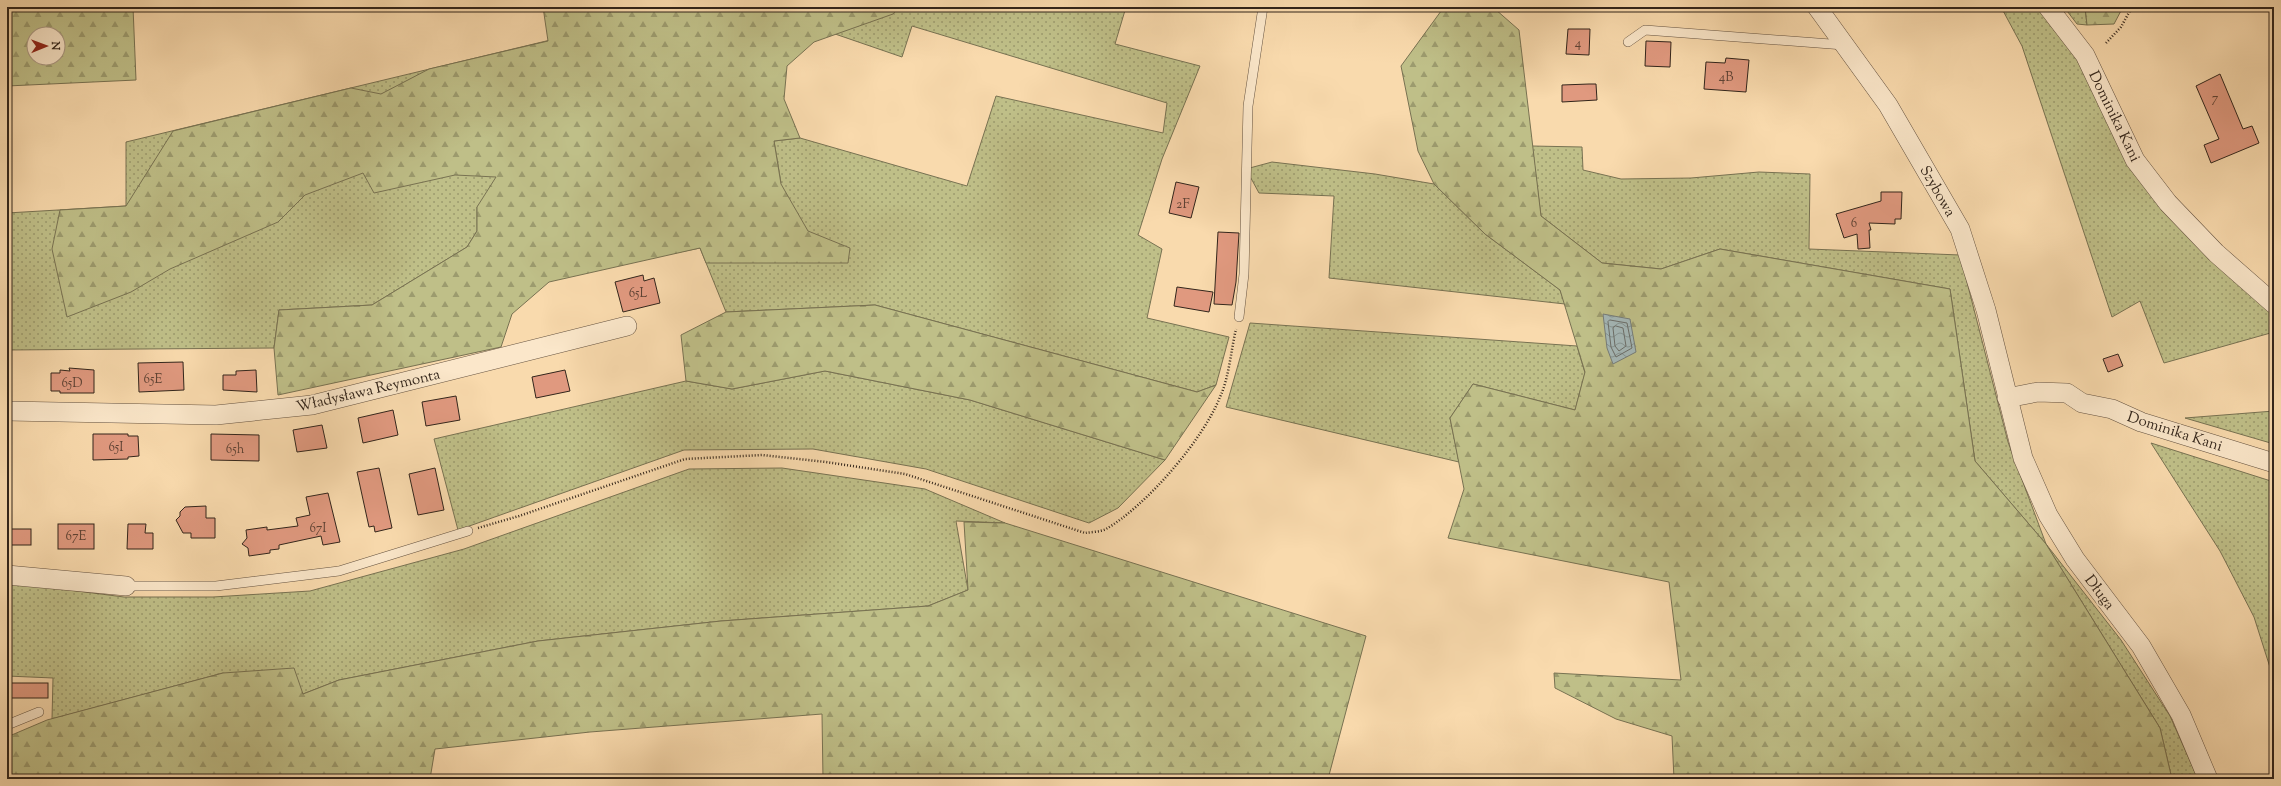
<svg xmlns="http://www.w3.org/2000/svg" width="2281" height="786" font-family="'Sorts Mill Goudy',serif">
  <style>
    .grass { fill: url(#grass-dots); stroke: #787252; fill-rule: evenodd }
    .forest { fill: url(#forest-firs); stroke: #787252; fill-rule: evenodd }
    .water { fill: url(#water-waves); stroke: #767d79 }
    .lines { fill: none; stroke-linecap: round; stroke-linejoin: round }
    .shore { stroke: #6b6e69; stroke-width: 1 }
    .building { fill: #e0997f; stroke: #32251b }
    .lane-casing { stroke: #645240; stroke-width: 10 }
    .street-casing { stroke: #645240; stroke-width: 20 }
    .path { stroke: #32251b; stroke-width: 2.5; stroke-dasharray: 1 2; stroke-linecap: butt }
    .lane { stroke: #fbe7ca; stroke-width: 9 }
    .street { stroke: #fbe7ca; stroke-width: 19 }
    .labels { text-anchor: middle; stroke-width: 3.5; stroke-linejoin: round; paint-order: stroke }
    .number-label { font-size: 13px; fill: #5e4234 }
    .street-label { font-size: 15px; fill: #32251b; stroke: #fbe7ca }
  </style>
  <defs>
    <pattern id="grass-dots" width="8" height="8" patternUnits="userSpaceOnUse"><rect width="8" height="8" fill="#bfbf88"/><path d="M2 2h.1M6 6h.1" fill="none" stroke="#9c9b6e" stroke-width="1.8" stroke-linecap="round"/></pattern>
    <pattern id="forest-firs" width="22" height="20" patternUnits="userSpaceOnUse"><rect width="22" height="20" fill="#bfbf88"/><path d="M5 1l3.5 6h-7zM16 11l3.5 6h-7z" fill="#9c9b6e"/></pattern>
    <pattern id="water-waves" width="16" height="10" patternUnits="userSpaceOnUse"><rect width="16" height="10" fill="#a4b7b7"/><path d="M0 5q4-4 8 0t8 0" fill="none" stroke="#869594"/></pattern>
  </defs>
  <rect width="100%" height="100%" fill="#f9daad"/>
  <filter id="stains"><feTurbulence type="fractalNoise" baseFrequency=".005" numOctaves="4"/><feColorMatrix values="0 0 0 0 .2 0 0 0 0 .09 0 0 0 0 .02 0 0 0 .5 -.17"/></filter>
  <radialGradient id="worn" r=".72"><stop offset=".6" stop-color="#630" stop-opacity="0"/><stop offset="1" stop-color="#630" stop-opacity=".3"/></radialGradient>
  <!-- grass -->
  <g class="grass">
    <path d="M609 7H1126L1115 44 1200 66 1162 159 1138 235 1162 249 1147 318 1229 337 1216 385 1197 392 875 305 726 312 700 248 670 254 477 207V231L467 247 372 305 279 310 274 348 7 350V213L126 206V142L592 30ZM806 24 902 57 912 26 1167 103 1163 133 996 96 967 186 800 138 774 141 781 183 734 148Z"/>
    <polygon points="2001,7 2045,7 2073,45 2146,189 2274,312 2274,332 2164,363 2140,301 2112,317 2022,46"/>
    <polygon points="2064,7 2085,7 2087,25 2077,24"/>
    <polygon points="1532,146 1582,147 1583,170 1621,179 1691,178 1759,172 1810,174 1809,249 1960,255 2008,442 2046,544 2121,640 2170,716 2198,779 2172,779 2160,728 2046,544 1975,461 1950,289 1720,249 1661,269 1602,263 1541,216"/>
    <polygon points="1272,162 1375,174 1434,184 1485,234 1560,290 1565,304 1329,278 1334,196 1259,193 1246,169"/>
    <polygon points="1250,323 1577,346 1585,373 1575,410 1473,384 1450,418 1459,462 1226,407"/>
    <polygon points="825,371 970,400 1165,460 1118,508 1089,523 926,469 813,449 684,450 458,530 434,439 686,381 732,389"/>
    <polygon points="2274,411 2274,444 2185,418"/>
    <polygon points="2151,443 2274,482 2274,680 2254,617 2220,551"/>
    <polygon points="782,468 925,489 1005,523 956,521 968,590 928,606 721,621 538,641 339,680 303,694 223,673 52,719 53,678 7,676 7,582 124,597 213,597 310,591 464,549 689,469"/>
  </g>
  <!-- forest -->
  <g class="forest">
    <path d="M7 7H133L136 80 7 86ZM34 34H58V58H34Z"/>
    <polygon points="543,7 899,7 893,14 814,42 787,66 784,99 800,138 774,141 781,184 808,231 850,248 848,263 706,263 700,248 549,282 512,314 501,347 278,395 274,348 279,310 372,305 467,247 477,231 477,207 496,177 455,175 374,193 363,173 305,195 278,222 170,269 131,292 67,317 52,249 60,210 126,206 173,131 351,88 381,94 429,69 548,41"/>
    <polygon points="1444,7 1495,9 1519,30 1541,216 1602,263 1661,269 1720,249 1950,289 1975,461 2046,544 2160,728 2172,779 1674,779 1672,736 1616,719 1555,688 1554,673 1681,680 1669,582 1448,538 1464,489 1450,418 1473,384 1575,410 1585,372 1560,290 1485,234 1434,184 1418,151 1401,66"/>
    <polygon points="2085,7 2123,7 2114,24 2087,25"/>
    <polygon points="875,305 1197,392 1216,385 1165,460 970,400 825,371 732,389 686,381 681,335 726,312"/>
    <polygon points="964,522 1005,523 1366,636 1328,779 823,779 822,714 590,732 435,749 430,779 7,779 7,737 47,720 223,673 294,668 303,694 339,680 538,641 721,621 928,606 968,590"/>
  </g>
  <!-- water -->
  <polygon class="water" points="1603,314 1630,319 1636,352 1613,364 1607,348"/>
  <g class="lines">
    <!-- shore -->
    <g class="shore">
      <polygon points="1610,320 1627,323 1632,348 1616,357 1611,347 1608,322"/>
      <polygon points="1616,326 1623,328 1626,346 1619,351 1615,346 1613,328"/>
    </g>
  </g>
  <!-- building -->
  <g class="building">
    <polygon points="1568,29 1590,29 1589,55 1566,54"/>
    <polygon points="1646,41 1671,42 1670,67 1645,66"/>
    <polygon points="1726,58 1749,60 1746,92 1704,89 1706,62 1725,63"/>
    <polygon points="2220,74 2243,129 2252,126 2259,143 2211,163 2204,145 2219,139 2196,86"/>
    <polygon points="1589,84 1596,84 1597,100 1562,102 1562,85"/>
    <polygon points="1176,182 1199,187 1191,218 1169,213"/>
    <polygon points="1881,192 1902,192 1901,219 1895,219 1895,224 1869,223 1871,230 1869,230 1870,248 1858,249 1857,234 1844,238 1836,214 1881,201"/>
    <polygon points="1218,232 1239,233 1236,282 1232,305 1214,304"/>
    <polygon points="643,275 644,281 654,278 660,303 623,312 615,282"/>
    <polygon points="1177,287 1213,292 1209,312 1174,306"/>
    <polygon points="2118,354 2123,366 2108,372 2103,359"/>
    <polygon points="183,362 184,390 139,392 138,363"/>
    <polygon points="69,368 94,370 94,393 60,393 60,391 51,391 51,373 60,373 60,370 70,371"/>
    <polygon points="256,370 257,392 223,390 223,375 236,375 236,371"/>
    <polygon points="565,370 570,391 536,398 532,377"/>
    <polygon points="456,396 460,420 426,426 422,402"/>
    <polygon points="393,410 398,435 363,443 358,418"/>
    <polygon points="322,425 327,448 297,452 293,430"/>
    <polygon points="93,434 128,434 128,436 138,436 139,456 128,457 128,459 93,460"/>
    <polygon points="211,434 259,435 259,461 211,460"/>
    <polygon points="379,468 392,528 375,532 374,526 369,527 357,472"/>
    <polygon points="435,468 444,510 418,515 409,474"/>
    <polygon points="328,493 340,542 323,545 321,536 279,545 279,549 270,550 270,553 249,556 248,548 242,544 247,538 246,530 267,527 267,530 298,526 296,518 310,515 306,497"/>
    <polygon points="206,506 206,518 215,518 215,538 191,538 191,533 183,533 176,520 180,516 180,512 185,507"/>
    <rect x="58" y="524" width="36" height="25"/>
    <polygon points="128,524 146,524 145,533 153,533 153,549 127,549"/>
    <rect x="7" y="529" width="24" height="16"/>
    <rect x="7" y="683" width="41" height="15"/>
  </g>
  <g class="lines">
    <defs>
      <g id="lane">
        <polyline points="1628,42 1645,30 1844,45"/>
        <polyline points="1239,317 1244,274 1248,106 1263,7"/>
        <polyline points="126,586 216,586 339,571 468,531"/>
        <polyline points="7,725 39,712"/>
      </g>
      <g id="street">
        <polyline points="1817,7 1888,105 1960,229 1986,310 2023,458 2048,515 2075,559 2141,646 2181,715 2208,779"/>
        <polyline points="2048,7 2085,55 2135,160 2168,203 2216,253 2274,304"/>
        <polyline points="2007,398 2038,392 2067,393 2082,403 2112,409 2141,422 2274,463"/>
        <polyline points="7,411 216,415 312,405 627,326"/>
        <polyline points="7,575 126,586"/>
      </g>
    </defs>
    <!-- lane casing -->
    <use href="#lane" class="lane-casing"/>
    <!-- street casing -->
    <use href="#street" class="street-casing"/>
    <!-- path -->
    <g class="path">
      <polyline points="2106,43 2121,27 2132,7"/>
      <path d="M478 528 519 516 685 459 762 455 826 462 905 474 1085 533C1091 532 1100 532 1106 529 1146 506 1203 440 1220 397 1229 378 1231 350 1236 329"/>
    </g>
    <!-- lane -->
    <use href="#lane" class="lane"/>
    <!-- street -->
    <use href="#street" class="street"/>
  </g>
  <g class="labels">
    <!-- number labels -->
    <g class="number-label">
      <text x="1578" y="47">4</text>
      <text x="1726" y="81">4B</text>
      <text x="2215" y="102">7</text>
      <text x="1183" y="208">2F</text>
      <text x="1854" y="227">6</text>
      <text x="638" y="297">65L</text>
      <text x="153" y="383">65E</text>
      <text x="72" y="387">65D</text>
      <text x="116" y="451">65I</text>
      <text x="235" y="453">65h</text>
      <text x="318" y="532">67I</text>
      <text x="76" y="540">67E</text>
    </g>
    <!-- street labels -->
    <g class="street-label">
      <text transform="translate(2115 116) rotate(64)" y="5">Dominika Kani</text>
      <text transform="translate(1938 191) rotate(60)" y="5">Szybowa</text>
      <text transform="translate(368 390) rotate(-13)" y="5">Władysława Reymonta</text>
      <text transform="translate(2175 431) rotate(18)" y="5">Dominika Kani</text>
      <text transform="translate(2100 592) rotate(53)" y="5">Długa</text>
    </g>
  </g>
  <!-- margin -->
  <rect width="2281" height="786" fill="none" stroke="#f9daad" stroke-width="24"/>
  <rect x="8" y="8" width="2265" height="770" fill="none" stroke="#32251b" stroke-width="2"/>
  <rect x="12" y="12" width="2257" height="762" fill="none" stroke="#32251b"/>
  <!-- north arrow -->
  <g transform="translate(46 46) rotate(89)"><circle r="19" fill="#fbe7ca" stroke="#ab9984"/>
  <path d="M0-3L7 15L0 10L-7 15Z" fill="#8f2418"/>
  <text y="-6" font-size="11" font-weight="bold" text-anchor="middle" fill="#32251b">N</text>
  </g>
  <rect width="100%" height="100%" filter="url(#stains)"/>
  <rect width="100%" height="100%" fill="url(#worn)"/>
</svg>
